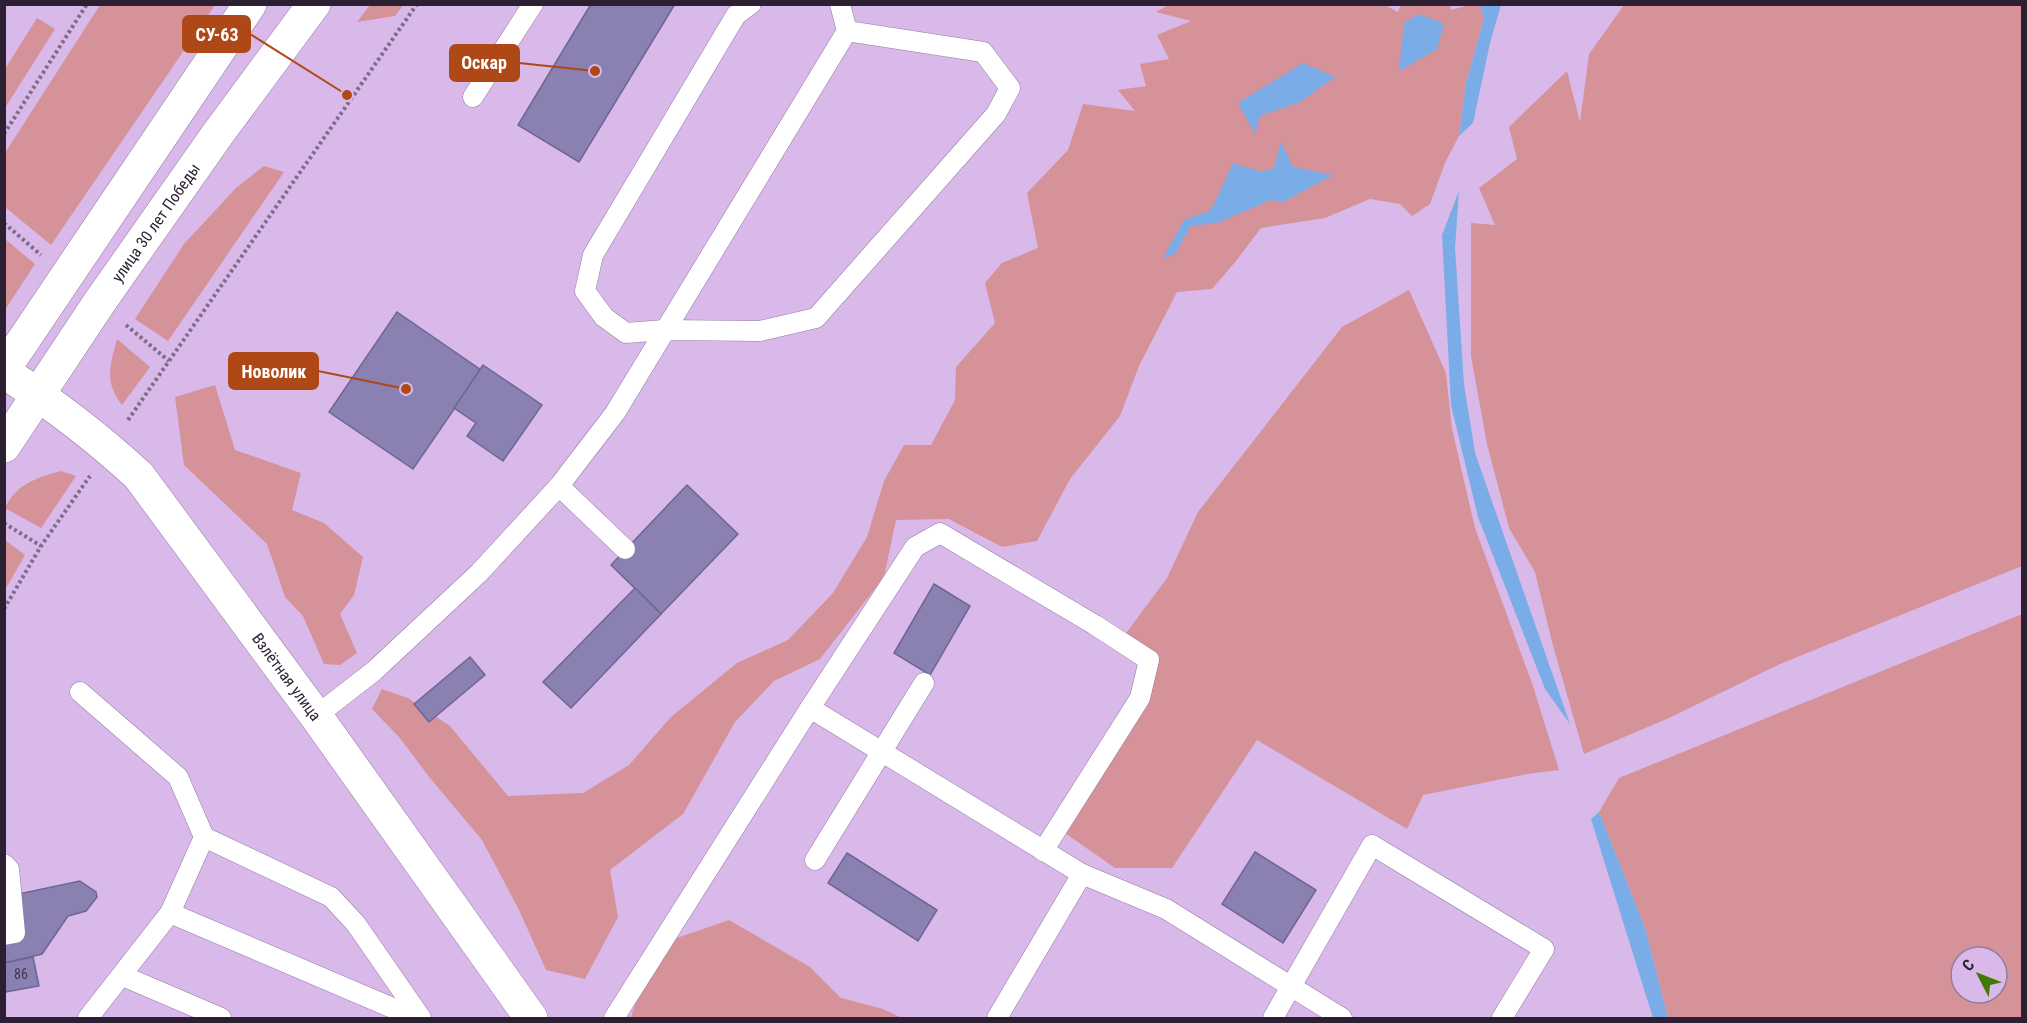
<svg xmlns="http://www.w3.org/2000/svg" width="2027" height="1023" font-family="'Roboto Condensed',sans-serif">
  <style>
    .green { fill: #d69299; fill-rule: evenodd }
    .water { fill: #7aace7 }
    .building { fill: #8a80b2; stroke: #6e6594; stroke-width: 1.5 }
    .lines { fill: none; stroke-linecap: round; stroke-linejoin: round }
    .service-casing { stroke: #9679a7; stroke-width: 21 }
    .minor-casing { stroke: #9679a7; stroke-width: 34 }
    .secondary-casing { stroke: #9679a7; stroke-width: 34 }
    .path { stroke: #806b8b; stroke-width: 4; stroke-dasharray: 3 3; stroke-linecap: butt }
    .service { stroke: #fff; stroke-width: 20 }
    .minor { stroke: #fff; stroke-width: 33 }
    .secondary { stroke: #fff; stroke-width: 33 }
    .labels { text-anchor: middle; stroke-width: 4.5; stroke-linejoin: round; paint-order: stroke }
    .number-label { font-size: 14px; fill: #433751 }
    .street-label { font-size: 16px; fill: #2b1f31; stroke: #d8b9e9 }
    .leader { fill: none; stroke: #af4817; stroke-width: 2 }
    .callout-dot { fill: #af4817; stroke: #d8b9e9; stroke-width: 2 }
    .callout { fill: #af4817; stroke: #af4817; stroke-width: 2 }
    .callout-label { font-size: 18px; text-anchor: middle; font-weight: bold; fill: #fff }
  </style>
  <rect width="100%" height="100%" fill="#d8b9e9"/>
  <!-- green -->
  <g class="green">
    <polygon points="1170,4 1383,4 1398,12 1401,5 1450,5 1451,10 1470,5 1480,5 1484,19 1466,83 1459,136 1445,163 1430,204 1412,216 1400,204 1370,199 1325,218 1261,228 1236,261 1212,289 1177,292 1139,366 1120,416 1070,479 1037,541 1002,547 949,519 896,520 884,577 820,659 774,681 735,722 683,814 610,870 618,917 585,979 546,970 519,910 482,840 430,778 399,737 372,709 382,689 408,698 450,726 508,796 583,793 629,765 671,717 737,663 788,640 833,593 867,537 884,481 904,445 931,445 955,400 956,367 995,323 985,283 1002,263 1038,248 1027,193 1068,150 1083,104 1135,111 1118,90 1146,86 1140,64 1169,59 1157,35 1191,21 1156,12"/>
    <polygon points="100,5 215,5 51,245 5,207 5,153"/>
    <polygon points="370,5 370,4 403,5 395,16 357,22"/>
    <polygon points="1624,5 2022,5 2022,566 1780,664 1669,718 1584,754 1552,642 1535,572 1509,528 1487,444 1471,356 1471,223 1495,225 1479,188 1517,159 1509,127 1567,71 1580,122 1589,54"/>
    <polygon points="37,18 55,29 5,108 5,69"/>
    <polygon points="264,166 284,172 168,341 135,319 184,244 236,188"/>
    <polygon points="5,239 35,264 5,310"/>
    <polygon points="1409,290 1446,373 1452,429 1475,528 1533,686 1559,770 1527,774 1423,795 1407,829 1257,740 1172,868 1115,868 1062,831 1157,669 1124,636 1167,578 1198,512 1342,327"/>
    <path d="M117 339 150 367 122 405C104 381 110 366 117 339Z"/>
    <polygon points="215,385 235,450 301,473 292,510 324,523 363,557 354,595 340,614 357,653 340,665 324,664 303,616 285,597 267,544 184,465 175,397"/>
    <path d="M61 471 76 476 41 528 5 508C16 484 36 478 61 471Z"/>
    <polygon points="5,540 25,555 5,590"/>
    <path d="M2022 614V1018H1668L1645 928 1599 812 1619 778ZM1961 957H1997V993H1961Z"/>
    <polygon points="729,920 810,967 841,998 883,1009 902,1018 631,1018 640,986 677,938"/>
  </g>
  <!-- water -->
  <g class="water">
    <polygon points="1480,5 1501,5 1490,43 1473,123 1459,136 1466,83 1484,19"/>
    <polygon points="1419,14 1444,24 1437,49 1399,71 1404,23"/>
    <polygon points="1303,63 1335,77 1300,102 1260,116 1255,134 1238,103"/>
    <polygon points="1281,142 1293,167 1333,175 1283,202 1271,200 1217,223 1191,226 1175,254 1163,258 1184,220 1211,210 1233,163 1261,172 1274,168"/>
    <polygon points="1459,191 1455,248 1464,384 1475,453 1570,724 1545,689 1478,517 1451,405 1442,235"/>
    <polygon points="1599,812 1645,928 1668,1018 1653,1018 1591,819"/>
  </g>
  <!-- building -->
  <g class="building">
    <polygon points="591,4 675,4 579,162 518,125"/>
    <polygon points="397,312 481,370 413,469 329,412"/>
    <polygon points="483,365 542,405 503,461 467,436 476,423 454,408"/>
    <polygon points="687,485 738,534 661,614 611,565"/>
    <polygon points="934,584 970,606 930,675 894,653"/>
    <polygon points="635,588 661,614 571,708 543,682"/>
    <polygon points="470,657 485,675 429,722 414,704"/>
    <polygon points="1255,852 1316,890 1283,943 1222,904"/>
    <polygon points="847,853 937,910 918,941 828,883"/>
    <polygon points="80,881 96,892 97,897 86,911 68,916 42,954 4,963 4,897"/>
    <polygon points="33,957 39,986 5,992 4,963"/>
  </g>
  <g class="lines">
    <defs>
      <g id="service">
        <polyline points="751,4 736,15 593,255 585,291 604,317 626,333 665,330 760,331 816,318 996,114 1010,88 983,52 847,31"/>
        <polyline points="473,97 533,4"/>
        <polyline points="559,486 625,549"/>
        <polyline points="80,692 178,777 204,837 170,913 88,1018"/>
        <polyline points="810,708 1082,874 1166,909 1342,1018"/>
        <polyline points="316,716 374,671 479,573 559,486 615,413 847,31 840,4"/>
        <polyline points="204,837 331,897 356,924 421,1018"/>
        <polyline points="815,860 924,683"/>
        <polyline points="4,864 9,869 15,933 4,935"/>
        <polyline points="170,913 416,1018"/>
        <polyline points="123,976 221,1018"/>
        <polyline points="614,1018 810,708 915,547 940,533 1095,625 1149,660 1140,698 1043,851"/>
        <polyline points="997,1018 1082,874"/>
        <polyline points="1273,1018 1372,845 1544,949 1502,1018"/>
      </g>
      <g id="minor">
        <path id="s1" d="M4 372C52 403 97 437 139 476L316 716 531 1018"/>
      </g>
      <g id="secondary">
        <polyline points="4,369 250,4"/>
        <path id="s2" d="M4 446 99 303 217 135 314 4"/>
      </g>
    </defs>
    <!-- service casing -->
    <use href="#service" class="service-casing"/>
    <!-- minor casing -->
    <use href="#minor" class="minor-casing"/>
    <!-- secondary casing -->
    <use href="#secondary" class="secondary-casing"/>
    <!-- path -->
    <g class="path">
      <polyline points="4,134 87,4"/>
      <polyline points="4,223 41,255"/>
      <polyline points="126,325 169,361"/>
      <polyline points="128,420 417,4"/>
      <polyline points="4,523 41,546"/>
      <polyline points="4,609 41,546 90,476"/>
    </g>
    <!-- service -->
    <use href="#service" class="service"/>
    <!-- minor -->
    <use href="#minor" class="minor"/>
    <!-- secondary -->
    <use href="#secondary" class="secondary"/>
  </g>
  <g class="labels">
    <!-- number labels -->
    <g class="number-label">
      <text x="21" y="979">86</text>
    </g>
    <!-- street labels -->
    <g class="street-label">
      <text dy="6" stroke="none"><textPath href="#s2" startOffset="270">улица 30 лет Победы</textPath></text>
      <text dy="6" stroke="none"><textPath href="#s1" startOffset="420">Взлётная улица</textPath></text>
    </g>
  </g>
  <!-- callouts -->
  <path class="leader" d="M347 95L250 34M595 71L519 63M406 389L318 371"/>
  <g class="callout-dot">
    <circle cx="347" cy="95" r="6"/>
    <circle cx="595" cy="71" r="6"/>
    <circle cx="406" cy="389" r="6"/>
  </g>
  <g class="callout">
    <rect x="183" y="16" width="67" height="36" rx="6"/>
    <rect x="450" y="45" width="69" height="36" rx="6"/>
    <rect x="229" y="353" width="89" height="36" rx="6"/>
  </g>
  <g class="callout-label">
    <text x="217" y="41">СУ-63</text>
    <text x="484" y="69">Оскар</text>
    <text x="274" y="378">Новолик</text>
  </g>
  <!-- border -->
  <rect width="2027" height="1023" fill="none" stroke="#2b1f31" stroke-width="12"/>
  <!-- north arrow -->
  <g transform="translate(1979 975) rotate(312)"><circle r="28" fill="#d8b9e9" stroke="#937b9f" stroke-width="1.5"/>
  <path d="M0-4.5L10 22L0 15L-10 22Z" fill="#447805"/>
  <text y="-9" font-size="16" font-weight="bold" text-anchor="middle" fill="#2b1f31">С</text>
  </g>
</svg>
